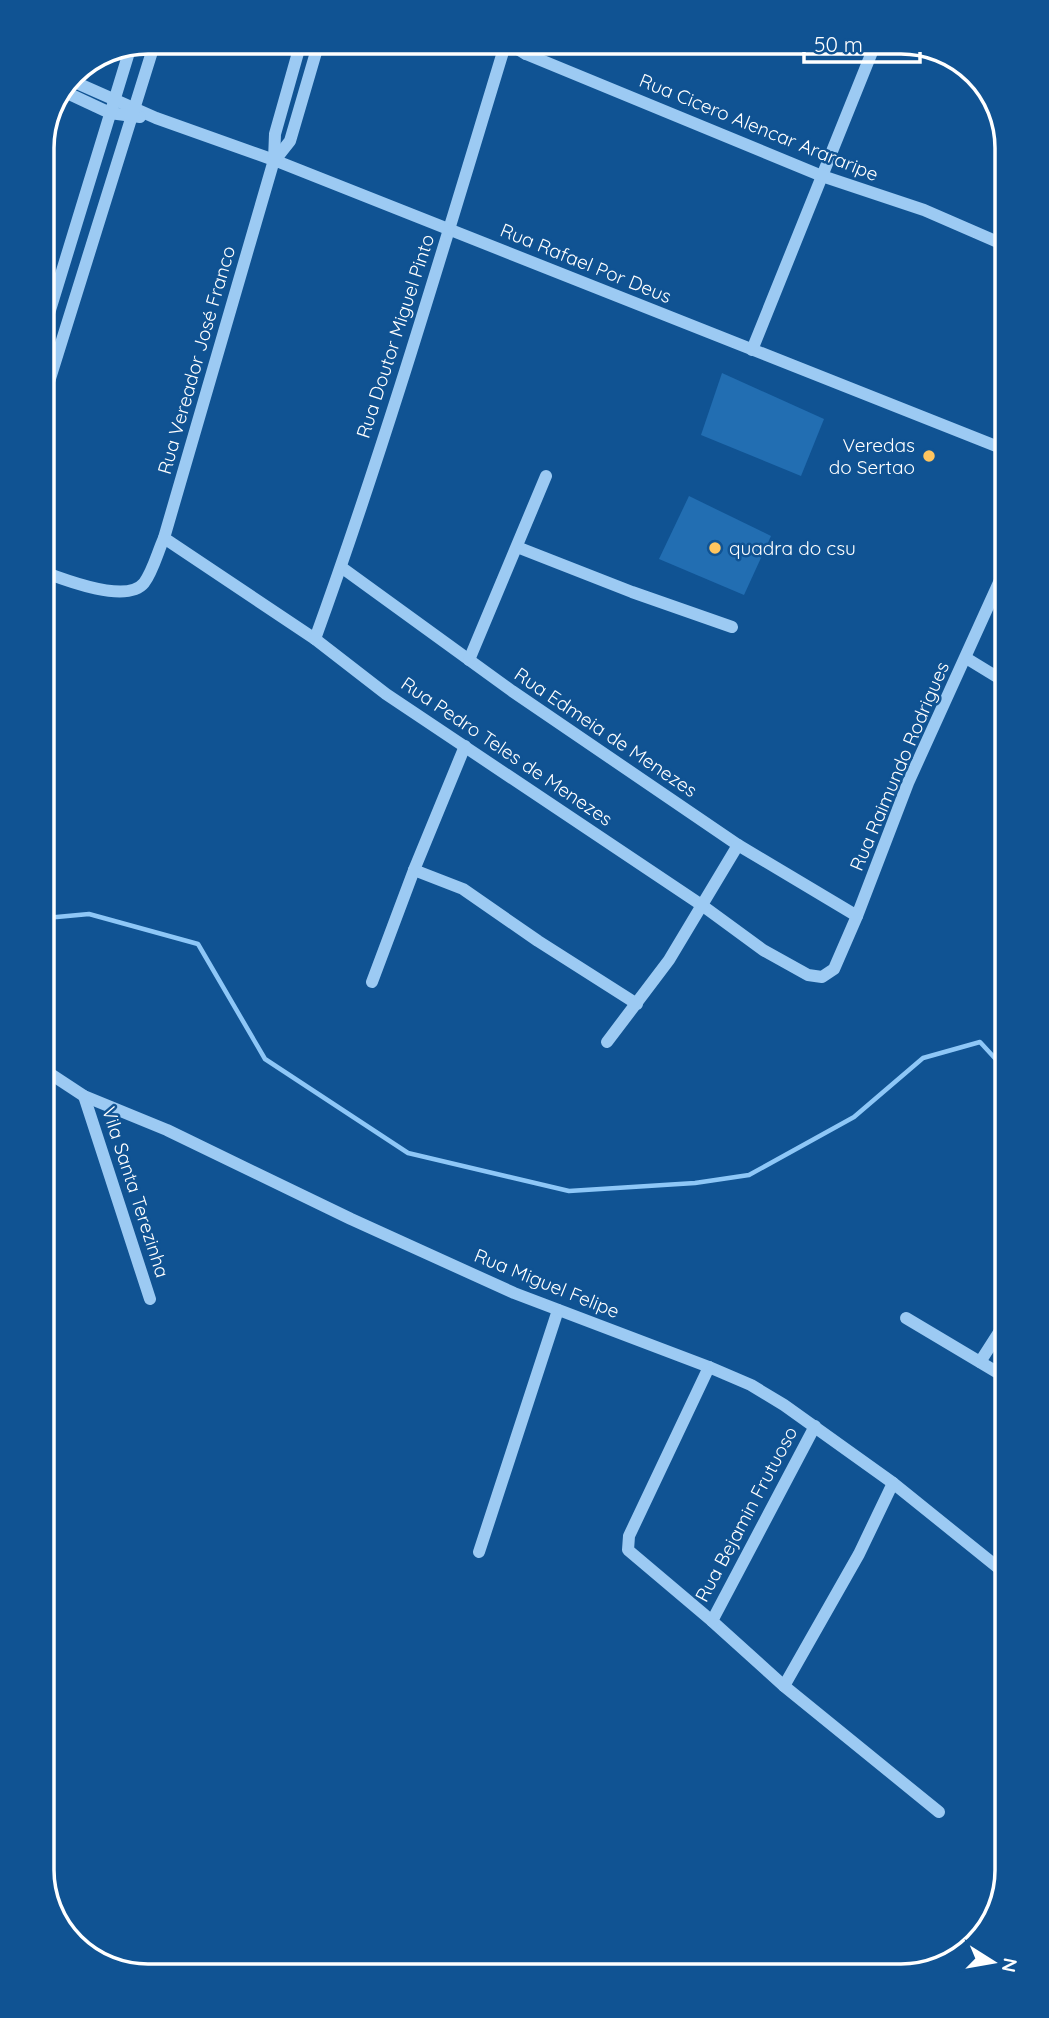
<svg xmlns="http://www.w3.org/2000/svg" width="1049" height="2018" font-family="Quicksand,sans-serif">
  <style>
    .green { fill: #226eb2 }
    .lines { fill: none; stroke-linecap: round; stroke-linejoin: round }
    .stream { stroke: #8ec7f7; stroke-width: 4.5 }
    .minor { stroke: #9ccaf3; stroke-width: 12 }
    .poi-dot { fill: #ffc55f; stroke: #105393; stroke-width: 2.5 }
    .labels { text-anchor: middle; stroke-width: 5; stroke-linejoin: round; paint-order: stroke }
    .street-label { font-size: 19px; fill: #fff; stroke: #105393 }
    .poi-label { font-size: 19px; fill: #fff; stroke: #105393; text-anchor: end }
    .rim { fill: none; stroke: #fff; stroke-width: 3.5 }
  </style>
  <rect width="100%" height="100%" fill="#105393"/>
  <!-- green -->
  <g class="green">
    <polygon points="722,373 824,419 801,476 701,435"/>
    <polygon points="689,496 771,536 744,595 659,559"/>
  </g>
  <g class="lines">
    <!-- stream -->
    <polyline class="stream" points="46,918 89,914 198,944 265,1059 408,1153 569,1191 695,1183 749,1175 854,1117 923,1058 980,1042 1003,1067"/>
    <!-- minor -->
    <g class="minor">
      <polyline points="526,54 534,42"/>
      <polyline points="70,80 156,118 274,160 1001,448"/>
      <polyline points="65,92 110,113 140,117"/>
      <polyline points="275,160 290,141 319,42"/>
      <polyline points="43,333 130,49"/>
      <polyline points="752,350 876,42"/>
      <polyline points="43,401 155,42"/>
      <polyline points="164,538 315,639 386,694 703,906 763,950 808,975 822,977 834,969 857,916 908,783 1001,578"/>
      <polyline points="517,547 632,592 732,627"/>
      <polyline points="341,567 512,691 738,845 857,916"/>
      <path d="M44 572C65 580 127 604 144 583 153 571 158 551 164 538L274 160 275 134 301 42"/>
      <path d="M315 639C386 443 445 242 506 42L526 54 822 176 924 210 1000 243"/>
      <polyline points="966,658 1002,680"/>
      <polyline points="469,660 546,476"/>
      <polyline points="414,870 463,889 538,941 637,1004"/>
      <polyline points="372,982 414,870 465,746"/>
      <polyline points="607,1042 669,960 738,845"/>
      <polyline points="46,1071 84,1096 167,1130 351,1219 514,1293 709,1367 751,1385 784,1405 893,1483 1006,1574"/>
      <polyline points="84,1096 150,1299"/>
      <polyline points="906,1318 1005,1377"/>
      <polyline points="980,1362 1005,1323"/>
      <polyline points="709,1367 629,1536 628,1550 712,1621 784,1686 939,1812"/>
      <polyline points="479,1552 558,1310"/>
      <polyline points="712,1621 815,1426"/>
      <polyline points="784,1686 859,1554 893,1483"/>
    </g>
  </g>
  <!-- markers -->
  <g class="poi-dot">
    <circle cx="929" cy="456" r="7"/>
    <circle cx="715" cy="548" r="7"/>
  </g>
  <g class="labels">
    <!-- street labels -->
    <g class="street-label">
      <text transform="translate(759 127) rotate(22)" y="7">Rua Cicero Alencar Arararipe</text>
      <text transform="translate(586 263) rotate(22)" y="7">Rua Rafael Por Deus</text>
      <text transform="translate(395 336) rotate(-72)" y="7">Rua Doutor Miguel Pinto</text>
      <text transform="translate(196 360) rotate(-74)" y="7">Rua Vereador José Franco</text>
      <text transform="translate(606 732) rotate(34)" y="7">Rua Edmeia de Menezes</text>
      <text transform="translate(507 751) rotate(34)" y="7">Rua Pedro Teles de Menezes</text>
      <text transform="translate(899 766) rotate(-67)" y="7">Rua Raimundo Rodrigues</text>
      <text transform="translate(136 1192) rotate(72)" y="7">Vila Santa Terezinha</text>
      <text transform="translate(547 1283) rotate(22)" y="7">Rua Miguel Felipe</text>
      <text transform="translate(746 1514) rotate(-62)" y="7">Rua Bejamin Frutuoso</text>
    </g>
    <!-- poi labels -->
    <g class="poi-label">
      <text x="915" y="452">Veredas<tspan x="915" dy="22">do Sertao</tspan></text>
      <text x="729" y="555" text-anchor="start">quadra do csu</text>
    </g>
  </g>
  <!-- crop -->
  <path d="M0 0H1049V2018H0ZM148 54H901A94 94 0 0 1 995 148V1870A94 94 0 0 1 901 1964H148A94 94 0 0 1 54 1870V148A94 94 0 0 1 148 54Z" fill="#105393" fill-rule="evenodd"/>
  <path class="rim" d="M148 54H901A94 94 0 0 1 995 148V1870A94 94 0 0 1 901 1964H148A94 94 0 0 1 54 1870V148A94 94 0 0 1 148 54Z"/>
  <!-- north arrow -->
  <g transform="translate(993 1962) rotate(101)" stroke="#105393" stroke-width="5" paint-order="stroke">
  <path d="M0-5L12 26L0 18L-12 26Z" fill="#ffffff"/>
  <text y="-10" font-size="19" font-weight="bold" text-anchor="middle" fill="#ffffff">N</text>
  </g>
  <!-- scale -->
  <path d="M804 52v10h116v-10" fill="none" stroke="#ffffff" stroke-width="3.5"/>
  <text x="814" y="52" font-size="21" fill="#ffffff" stroke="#105393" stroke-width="5" paint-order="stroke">50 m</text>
</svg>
